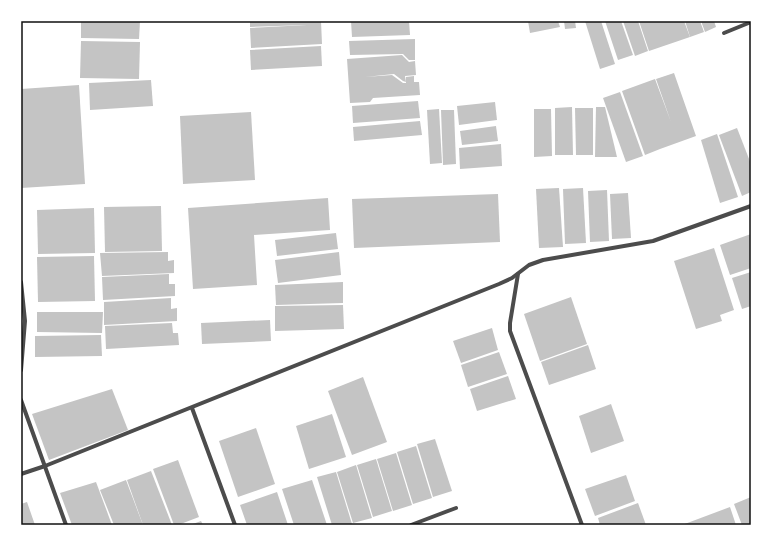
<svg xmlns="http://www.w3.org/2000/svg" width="772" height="546" font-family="Jost,sans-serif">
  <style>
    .building { fill: #c4c4c4 }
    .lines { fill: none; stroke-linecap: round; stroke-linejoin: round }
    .minor { stroke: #4c4c4c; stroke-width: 4 }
    .neatline { fill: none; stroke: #111; stroke-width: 1.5 }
  </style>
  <rect width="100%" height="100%" fill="#fff"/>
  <!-- building -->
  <g class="building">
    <polygon points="81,21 140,21 139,39 81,38"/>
    <polygon points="250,21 321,21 322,44 251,48 250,28 307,25 250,27"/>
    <polygon points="351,21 409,21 410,35 352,37"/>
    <polygon points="528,21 558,21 560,27 530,33"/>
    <polygon points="564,21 575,21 576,28 565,29"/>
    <polygon points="585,21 601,21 615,64 600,69"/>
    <polygon points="605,21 621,21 633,55 618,60"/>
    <polygon points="623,21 638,21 648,51 635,56"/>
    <polygon points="639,21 684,21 690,37 649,51"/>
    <polygon points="685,21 700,21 704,32 690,37"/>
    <polygon points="701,21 714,21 716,27 705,32"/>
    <polygon points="415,39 415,60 409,60 403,54 350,55 349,41"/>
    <polygon points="81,41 140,42 139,79 80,78"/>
    <polygon points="321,46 322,66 251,70 250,50"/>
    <polygon points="402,55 409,62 415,61 416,75 405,76 406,82 403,81 394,74 365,77 392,75 403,83 406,83 406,77 414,76 414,82 419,82 420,95 373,98 370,102 350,103 347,59"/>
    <polygon points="674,73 696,136 660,149 645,107 660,149 645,155 622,91 655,79 671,122 656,79"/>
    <polygon points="151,80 153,106 90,110 89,83"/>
    <polygon points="79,85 85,184 21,188 21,89"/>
    <polygon points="620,92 643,156 626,162 603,98"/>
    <polygon points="418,101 420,118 353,123 352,106"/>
    <polygon points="495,102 497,120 459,125 457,106"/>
    <polygon points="572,107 573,155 555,155 555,108"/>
    <polygon points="596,107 605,107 617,157 595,157"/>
    <polygon points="575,108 593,108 593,155 576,155"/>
    <polygon points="439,109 442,163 430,164 427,110"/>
    <polygon points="534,109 551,109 552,156 534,157"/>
    <polygon points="441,110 454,110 456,164 443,165"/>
    <polygon points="251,112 255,180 183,184 180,116"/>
    <polygon points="420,121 422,135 354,141 353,127"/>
    <polygon points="496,126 498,141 462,145 460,131"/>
    <polygon points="737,128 751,164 751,192 742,196 719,135"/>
    <polygon points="717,134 738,197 720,203 701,140"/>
    <polygon points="501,144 502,166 460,169 459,148"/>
    <polygon points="559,188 563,247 539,248 536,189"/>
    <polygon points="583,188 586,243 565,244 563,189"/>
    <polygon points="607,190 609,241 590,242 588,191"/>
    <polygon points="628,193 631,238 612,239 610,194"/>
    <polygon points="498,194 500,242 354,248 352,199"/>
    <polygon points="328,198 330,230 254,235 257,285 193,289 188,208"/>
    <polygon points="161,206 162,251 105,252 104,207"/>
    <polygon points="94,208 95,253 38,254 37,210"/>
    <polygon points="336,233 338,249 277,256 275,240"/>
    <polygon points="751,234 751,268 730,275 720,245"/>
    <polygon points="714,248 734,310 720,315 722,321 696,329 674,261"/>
    <polygon points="168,252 168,261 174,260 174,273 102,276 100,253"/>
    <polygon points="339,252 341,275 278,283 275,260"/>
    <polygon points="94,256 95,301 38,302 37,257"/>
    <polygon points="751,272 751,306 742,309 732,278"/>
    <polygon points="169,274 169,284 175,284 175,296 103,300 102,277"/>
    <polygon points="343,282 343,303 276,305 275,285"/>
    <polygon points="571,297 587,344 540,361 524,314"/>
    <polygon points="171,298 171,309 177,308 177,321 104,325 104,302"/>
    <polygon points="343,305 344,329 275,331 275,306"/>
    <polygon points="37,312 103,312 102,333 37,332"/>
    <polygon points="270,320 271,341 202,344 201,323"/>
    <polygon points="172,323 173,333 178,333 179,345 106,349 105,326"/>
    <polygon points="492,328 498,350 461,363 453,341"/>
    <polygon points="101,335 102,356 35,357 35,336"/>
    <polygon points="588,345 596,369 549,385 541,362"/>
    <polygon points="499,352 507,374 468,387 461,365"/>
    <polygon points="508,376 516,399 477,411 470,389"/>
    <polygon points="363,377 387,442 352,455 328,391"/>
    <polygon points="112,389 128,430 49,460 32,414"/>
    <polygon points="611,404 624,441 591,453 579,416"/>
    <polygon points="332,414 346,457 309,469 296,426"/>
    <polygon points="256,428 275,484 238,497 219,441"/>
    <polygon points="435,439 452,491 433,497 417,444"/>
    <polygon points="416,446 432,498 413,504 397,452"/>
    <polygon points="396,453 412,505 393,511 377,459"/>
    <polygon points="376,459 392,511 373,517 357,465"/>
    <polygon points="178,460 199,517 178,525 174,525 153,469"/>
    <polygon points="356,465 372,518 353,523 337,472"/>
    <polygon points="151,471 172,525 143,525 127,480"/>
    <polygon points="336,472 352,524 347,525 332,525 317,477"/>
    <polygon points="626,475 635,501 595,516 585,489"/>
    <polygon points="126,480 143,525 114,525 100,490"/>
    <polygon points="312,480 327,525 294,525 282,489"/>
    <polygon points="96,482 112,525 72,525 60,493"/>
    <polygon points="277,492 288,525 247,525 240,505"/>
    <polygon points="751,497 751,525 742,525 734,504"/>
    <polygon points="27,502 35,525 21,525 21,504"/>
    <polygon points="638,503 646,525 600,525 598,518"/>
    <polygon points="730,507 736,525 682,525"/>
    <polygon points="201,521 203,525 190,525"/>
  </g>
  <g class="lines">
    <!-- minor -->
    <g class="minor">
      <polyline points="724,33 751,22"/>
      <polyline points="518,274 510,323 510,331 582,525"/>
      <polyline points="21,282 25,321 21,370"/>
      <polyline points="21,400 66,525"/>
      <polyline points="192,408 235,525"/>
      <polyline points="21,474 45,466 499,284 512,278 529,265 543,260 653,241 751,206"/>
      <polyline points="411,525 456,508"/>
    </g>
  </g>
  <!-- border -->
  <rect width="772" height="546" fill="none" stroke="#ffffff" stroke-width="44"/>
  <rect x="22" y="22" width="728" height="502" class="neatline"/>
</svg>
